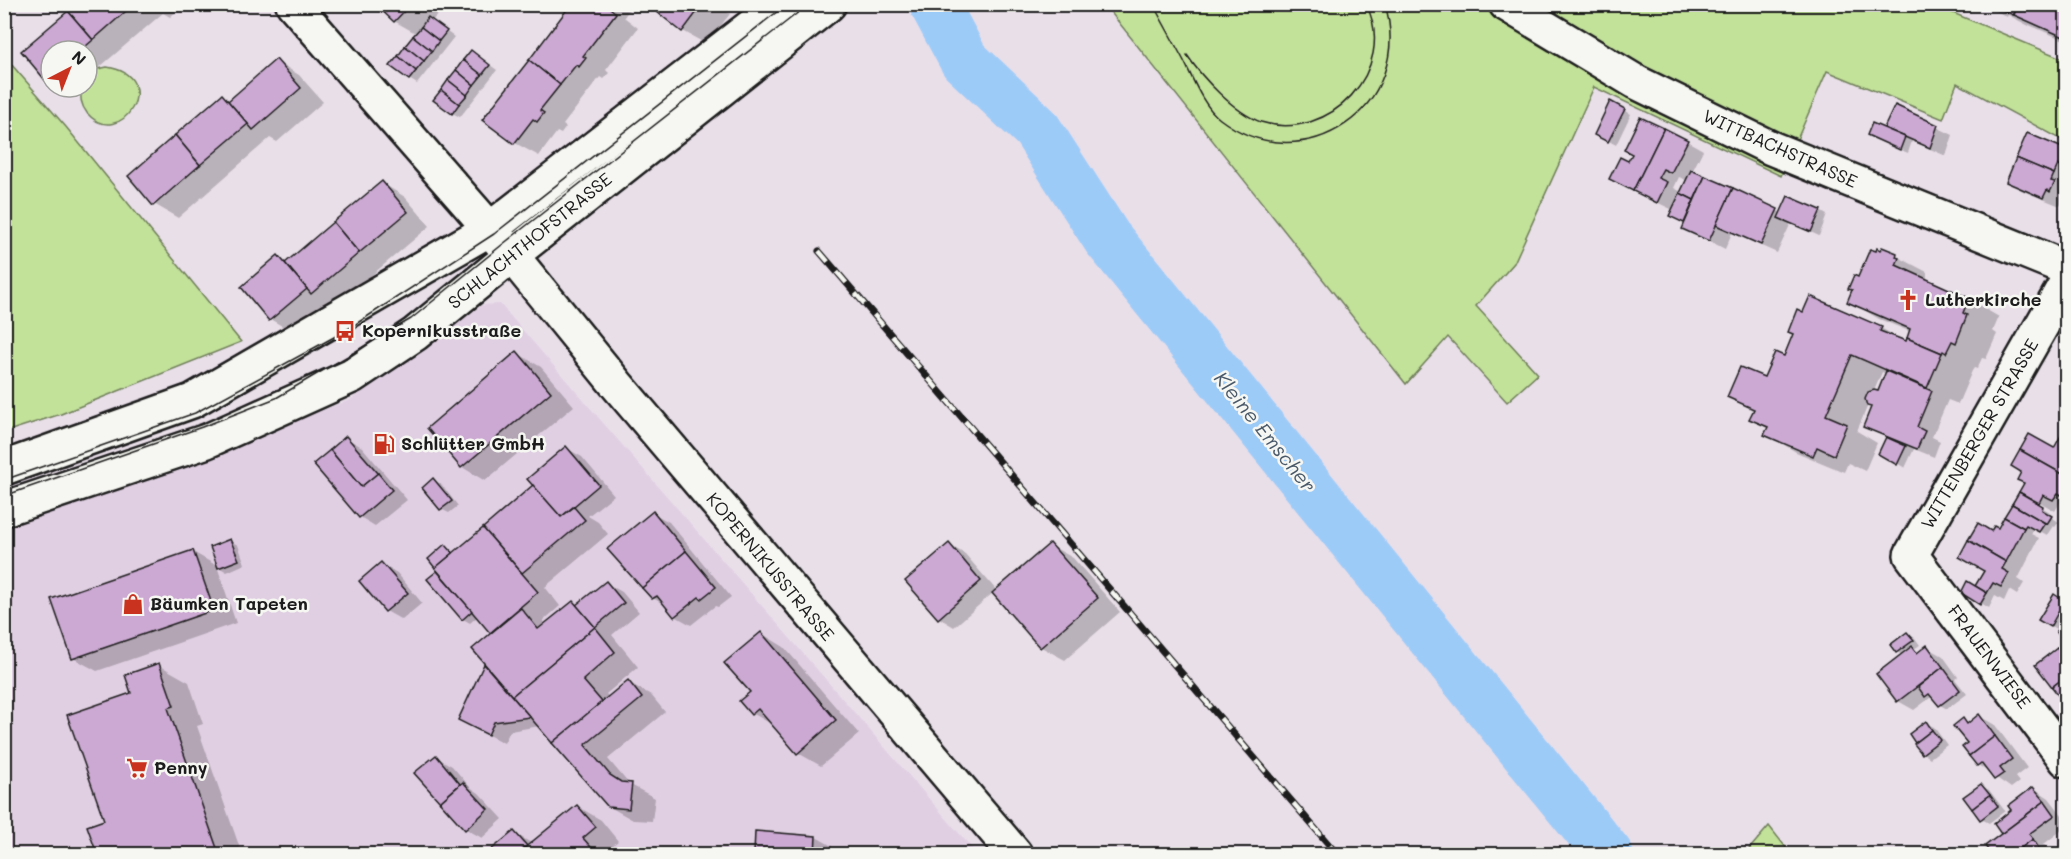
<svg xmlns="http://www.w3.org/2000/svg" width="2071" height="859" font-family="Mali,sans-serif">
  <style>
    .built { fill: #e0cfe2 }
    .green { fill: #c2e199; stroke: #6f7e5a; stroke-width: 1.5 }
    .shadow { fill: #0003; fill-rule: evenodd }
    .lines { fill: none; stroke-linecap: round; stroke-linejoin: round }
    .river { stroke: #9dcbf8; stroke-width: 50 }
    .building { fill: #cca9d3; stroke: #1c1c1c; stroke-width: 1.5 }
    .minor-casing { stroke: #1c1c1c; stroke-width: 38 }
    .minor { stroke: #f6f6f2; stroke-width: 33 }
    .tram { stroke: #1c1c1c; stroke-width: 1.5 }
    .rail-casing { stroke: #1c1c1c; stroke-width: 7 }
    .rail { stroke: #f6f6f2; stroke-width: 4.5; stroke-dasharray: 14; stroke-linecap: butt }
    .labels { text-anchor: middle; stroke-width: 5; stroke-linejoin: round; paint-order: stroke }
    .street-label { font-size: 18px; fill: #1c1c1c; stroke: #f6f6f2 }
    .poi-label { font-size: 18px; font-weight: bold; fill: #1c1c1c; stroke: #f6f6f2; text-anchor: start }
    .water-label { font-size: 20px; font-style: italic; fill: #495969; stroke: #f6f6f2 }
  </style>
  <rect width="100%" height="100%" fill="#e9dfe9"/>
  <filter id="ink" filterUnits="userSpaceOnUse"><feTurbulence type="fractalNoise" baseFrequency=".0167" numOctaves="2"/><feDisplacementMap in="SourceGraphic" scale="12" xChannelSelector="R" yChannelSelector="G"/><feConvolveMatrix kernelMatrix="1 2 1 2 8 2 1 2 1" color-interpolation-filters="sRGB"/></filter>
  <g filter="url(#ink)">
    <!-- built -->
    <polygon class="built" points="500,304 977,854 5,854 5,527 350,400 482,305"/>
    <!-- green -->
    <g class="green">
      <polygon points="1105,5 1934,5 2066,60 2066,142 1957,83 1943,119 1827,71 1781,176 1594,87 1514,263 1476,306 1538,374 1507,402 1448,337 1406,384"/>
      <polygon points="4,56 66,127 241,342 61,414 5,432"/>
      <path d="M107 67C168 76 120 152 87 113 81 105 79 97 82 87H87V78L98 69Z"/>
      <polygon points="1769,826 1791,854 1745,854"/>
    </g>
    <!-- shadow -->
    <g class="shadow">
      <polygon points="77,4 185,4 170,17 163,13 87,78 87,51 51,51 51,82 46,79 23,52"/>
      <polygon points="377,4 447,4 432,21 454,37 417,84 409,79 417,34 394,21"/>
      <polygon points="573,4 633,4 624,17 638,28 606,70 609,73 603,79 600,77 563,125 566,127 561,134 557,132 539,156 515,143 484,119"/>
      <polygon points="649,4 718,4 730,14 706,44 683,31"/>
      <polygon points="1302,4 1325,4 1324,9"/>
      <polygon points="1984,4 2066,4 2066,41 2029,25 2029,26 2008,15 2007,17"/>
      <polygon points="479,57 497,70 460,117 452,113"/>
      <polygon points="276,61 299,75 323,102 277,142 270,138 178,218 154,204 222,96 230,101"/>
      <polygon points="60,87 77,87 70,93"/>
      <polygon points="1895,107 1953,135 1946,156 1912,141 1908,153 1876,139 1885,130"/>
      <polygon points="1624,110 1631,114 1616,145 1596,134"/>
      <path d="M1687 141 1703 150 1692 172 1782 213 1820 211 1827 215 1819 236 1791 223 1777 253 1732 233 1725 249 1684 228 1686 223 1678 220 1673 210 1627 188 1629 163ZM1679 177 1688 181 1682 192 1674 188Z"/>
      <polygon points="2064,150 2066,151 2066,200 2064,198 2060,206 2023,191 2008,182"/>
      <polygon points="382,183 405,197 430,226 335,306 294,333 270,319 279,257 288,263"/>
      <path d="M1883 249 1927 272V280L1968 299 1999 317 1993 331 1997 334 1986 359 1982 358 1977 369 1974 368 1972 371 1958 404 1948 400 1932 437 1940 441 1934 457 1914 449 1905 468 1880 453 1887 438 1864 426 1872 407 1868 405 1857 431 1877 443 1865 471 1848 463 1844 472 1796 452 1766 434 1769 429 1751 419 1754 411 1729 397 1765 379 1785 358 1881 328 1907 343 1911 332 1879 319 1849 301 1859 278ZM1882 372 1887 374 1879 393 1874 391Z"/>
      <polygon points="517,353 541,367 574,406 485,481 462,467"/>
      <polygon points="2064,434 2066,436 2066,506 2060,503 2055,511 2033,498 2031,501 2050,512 2048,515 2059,522 2055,527 2053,526 2047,535 2034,528 2031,534 2039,538 2018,579 2024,583 2017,595 2009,590 2004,601 1995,596 1989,608 1963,592 1975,588 1986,570 1991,533 1998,530 2021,492 2055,450"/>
      <polygon points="346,438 362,447 407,500 375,526 360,517"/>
      <polygon points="566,448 582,457 614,495 588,516 598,522 608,534 545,587 560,606 543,621 546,625 573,603 578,606 606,583 622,592 639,612 612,635 638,667 606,694 609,697 628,682 651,695 665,712 608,759 629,784 655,798 652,821 633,820 608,806 540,726 510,731 504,743 476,729 485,666 490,669 492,634 478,616 470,623 463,619 437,572 444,576 445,546 451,549 449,551 459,558 451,549 455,553 535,485"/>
      <polygon points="433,480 441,484 458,506 449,513 441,509 424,488"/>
      <polygon points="653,513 669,522 731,597 718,607 715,606 691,625 675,616 668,607 653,598 609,549"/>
      <polygon points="230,541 238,545 245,564 227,572 217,566 236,623 97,671 73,658 193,552 219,567"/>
      <polygon points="949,545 965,554 997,591 1050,545 1073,558 1120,612 1065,660 1041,647 994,592 954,627 939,618"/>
      <polygon points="381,564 397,573 422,603 402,620 386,611 361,581"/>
      <polygon points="2054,596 2066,603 2066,615 2058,630 2040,620"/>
      <polygon points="2066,625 2066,704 2037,665 2066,643 2058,631"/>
      <polygon points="761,633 784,647 859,734 821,766 798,753 775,726 752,713 752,692"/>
      <polygon points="1907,633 1915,638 1920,645 1914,649 1920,653 1927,647 1943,656 1958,677 1955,679 1967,694 1947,709 1940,705 1935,699 1930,698 1914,710 1898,701 1878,674 1902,655 1897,652"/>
      <polygon points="159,665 189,682 203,724 197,726 242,854 98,854 89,827 106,821 133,694"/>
      <polygon points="1979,716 1995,725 2027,768 2015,777 2019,782 2011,788 1978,765 1969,743 1963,720 1969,724"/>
      <polygon points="1926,723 1934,727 1947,745 1930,758 1923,753 1911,734"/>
      <polygon points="436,757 452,766 470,787 479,793 503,819 482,838 466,829 416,773"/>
      <polygon points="1981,786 1989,790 2005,811 1989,823 1981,819"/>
      <polygon points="2034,788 2049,798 2066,820 2066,827 2044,844 2048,849 2045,851 2047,854 1992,854 1987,847 2003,834 2013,810"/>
      <polygon points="577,806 601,820 618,841 605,852 607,854 488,854 514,833 533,844"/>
      <polygon points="757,833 816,837 832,846 831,854 755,854"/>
    </g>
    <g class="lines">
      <!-- river -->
      <polyline class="river" points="934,4 964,60 1036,128 1107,238 1608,854"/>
    </g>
    <!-- building -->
    <g class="building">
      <polygon points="75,4 134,4 93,40 68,11"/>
      <polygon points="375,4 411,4 394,22"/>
      <polygon points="571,4 605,4 616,13 583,56 586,58 579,67 576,65 560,85 529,60"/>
      <polygon points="647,4 703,4 682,32"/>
      <polygon points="1989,4 2018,4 2013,15 1999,8 1998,10"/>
      <polygon points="2018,4 2066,4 2066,38 2014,15"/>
      <polygon points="68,11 93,40 80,51 51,51 51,76 45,80 21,51"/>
      <polygon points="428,17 447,31 439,41 421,27"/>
      <polygon points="421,27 439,41 432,51 413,36"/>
      <polygon points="413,36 432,51 424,61 405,46"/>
      <polygon points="405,46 424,61 416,71 398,56"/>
      <polygon points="471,50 490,65 482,75 463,60"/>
      <polygon points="398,56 416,71 409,80 390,66"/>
      <polygon points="276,59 301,88 253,130 228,101"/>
      <polygon points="463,60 482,75 474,85 456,70"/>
      <polygon points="529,60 560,85 540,110 544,113 537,122 533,119 514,144 482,120"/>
      <polygon points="456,70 474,85 467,95 448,80"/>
      <polygon points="448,80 467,95 459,104 441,90"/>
      <polygon points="441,90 459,104 452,114 433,100"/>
      <polygon points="222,94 248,124 200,165 175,135"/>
      <polygon points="1610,101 1625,109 1608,142 1594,135"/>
      <polygon points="1895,105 1938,125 1930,148 1884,128"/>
      <polygon points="1640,117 1664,128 1633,191 1609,179 1620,157 1628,161 1632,154 1624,150"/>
      <polygon points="1872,123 1905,137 1900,150 1867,135"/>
      <polygon points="1664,128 1688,140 1671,173 1663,169 1658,178 1667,182 1657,203 1633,191"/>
      <polygon points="2027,133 2065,149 2062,156 2065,157 2061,167 2058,165 2054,174 2016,158"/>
      <polygon points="175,135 200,165 153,206 128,176"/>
      <polygon points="2016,158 2054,174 2051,181 2055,182 2050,192 2047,190 2043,198 2006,182"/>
      <polygon points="1691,170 1705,176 1694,200 1680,193"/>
      <polygon points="1705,176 1733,188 1709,241 1682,229"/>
      <polygon points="382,181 408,212 359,253 333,222"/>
      <polygon points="1733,188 1778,209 1761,245 1716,225"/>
      <polygon points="1680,193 1694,200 1684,223 1669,216"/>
      <polygon points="1788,196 1821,210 1811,232 1778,218"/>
      <polygon points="333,222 359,253 311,294 285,263"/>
      <polygon points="1882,247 1897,253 1896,257 1899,258 1896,265 1969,298 1963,313 1967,315 1956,343 1952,341 1946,353 1943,351 1942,353 1907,338 1910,329 1847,302 1852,290 1848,289 1854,275 1858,277 1870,249 1876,251 1877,248 1880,250"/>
      <polygon points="278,255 307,289 269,321 241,287"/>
      <polygon points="1810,296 1882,327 1880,331 1906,341 1907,338 1942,353 1927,388 1852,355 1826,415 1847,424 1834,455 1817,447 1813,456 1764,435 1768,427 1749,419 1754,409 1727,397 1740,367 1764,377 1775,352 1784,356 1793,334 1788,332 1797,309 1803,312"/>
      <polygon points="517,351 551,392 461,468 427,428"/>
      <polygon points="1886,371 1932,391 1917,427 1925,431 1917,449 1863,427 1871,407 1867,406 1865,399 1868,392 1874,390 1878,391"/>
      <polygon points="2063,432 2066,434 2066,476 2020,450 2029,434 2054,448"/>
      <polygon points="346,436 378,473 361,487 330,450"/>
      <polygon points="1886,437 1906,446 1897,465 1878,454"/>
      <polygon points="566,446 599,485 561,517 527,479"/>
      <polygon points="330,450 361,487 378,473 392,490 359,518 313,464"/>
      <polygon points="2020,450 2066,476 2066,491 2063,496 2058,493 2053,500 2043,495 2039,503 2019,492 2024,483 2017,480 2021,472 2011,466"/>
      <polygon points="433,478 452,501 440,510 422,488"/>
      <polygon points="533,485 561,517 574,507 585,520 522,573 483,528"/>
      <polygon points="2019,492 2043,506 2042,510 2052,516 2047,524 2012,504"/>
      <polygon points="2012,504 2045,523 2039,532 2026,525 2024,528 2004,517"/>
      <polygon points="653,511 686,551 642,588 607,549"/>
      <polygon points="2004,517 2024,528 2006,562 1968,540 1978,523 1991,531 1994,526 1998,528"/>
      <polygon points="483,528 538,592 490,633 435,568"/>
      <polygon points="230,539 239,560 218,568 210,547"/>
      <polygon points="1968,540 2006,562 2002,569 2009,573 2001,587 1993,583 1987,593 1975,586 1984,571 1959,557"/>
      <polygon points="949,543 981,581 938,619 905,581"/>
      <polygon points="1050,543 1098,598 1040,648 992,593"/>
      <polygon points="445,544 453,553 435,568 428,559"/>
      <polygon points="193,550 214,610 72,659 51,599"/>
      <polygon points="686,551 716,587 701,599 699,597 674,617 657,596 652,599 642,588"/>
      <polygon points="381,562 408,593 385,612 359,581"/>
      <polygon points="437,571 472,611 462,620 427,579"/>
      <polygon points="606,581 624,603 595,627 576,605"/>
      <polygon points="1967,581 1987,593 1980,605 1961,593"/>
      <polygon points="2054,594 2066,602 2066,609 2065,612 2060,609 2050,627 2038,620"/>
      <polygon points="573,601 595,627 512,696 472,649 521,608 538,629"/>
      <polygon points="2066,623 2066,641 2064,643 2056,631"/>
      <polygon points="595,627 615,652 583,680 602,702 552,743 512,696"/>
      <polygon points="761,632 836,720 797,754 758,709 751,715 739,701 750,692 724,663"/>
      <polygon points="1907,632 1914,640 1896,653 1890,645"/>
      <polygon points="2066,641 2066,660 2057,648"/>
      <polygon points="1927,645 1943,667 1897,702 1876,674 1912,646 1917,653"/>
      <polygon points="2057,648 2066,660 2066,676 2052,687 2035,665"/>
      <polygon points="159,663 174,706 168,708 219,854 97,854 87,826 104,820 67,715 131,693 125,675"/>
      <polygon points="484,664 530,717 494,722 488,735 458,720"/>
      <polygon points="1943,667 1960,690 1939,706 1929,694 1925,697 1918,687"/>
      <polygon points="2066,676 2066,706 2052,687"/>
      <polygon points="628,680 642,698 585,745 610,775 621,782 632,783 629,809 608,807 552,743"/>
      <polygon points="1979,714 1995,736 1969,756 1962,747 1967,743 1953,726 1963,718 1967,724"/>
      <polygon points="1926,721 1932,730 1915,743 1909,734"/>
      <polygon points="1932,730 1940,740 1922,754 1914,744"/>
      <polygon points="1995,736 2012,759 2000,768 2004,773 1994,780 1981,763 1977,766 1969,756"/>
      <polygon points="436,755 460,784 440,802 414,773"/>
      <polygon points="463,782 488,809 465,830 440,802"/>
      <polygon points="1981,784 1990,795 1972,809 1963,797"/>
      <polygon points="2033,787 2045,801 2001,834 1994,824 2011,810 2008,806"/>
      <polygon points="1990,795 1998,806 1980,820 1972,809"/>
      <polygon points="2045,801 2055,815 2029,834 2033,839 2015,853 2011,848 2003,854 1991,854 1985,846"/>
      <polygon points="577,805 596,827 583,838 597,854 517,854"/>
      <polygon points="514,831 527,846 517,854 486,854"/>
      <polygon points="755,831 816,836 815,854 754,854"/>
      <polygon points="2033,839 2040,850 2034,854 2013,854"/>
    </g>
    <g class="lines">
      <defs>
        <g id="minor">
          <polyline points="293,4 490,229 617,385 1015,854"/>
          <polyline points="1506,4 1636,82 1771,148 2066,268"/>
          <polyline points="2066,283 1911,555 2066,760"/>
          <polyline points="4,468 192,401 490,229 780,4"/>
          <polyline points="4,509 207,441 352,376 415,334 512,255 829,4"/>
        </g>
      </defs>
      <!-- minor casing -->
      <use href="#minor" class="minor-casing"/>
      <!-- minor -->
      <use href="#minor" class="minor"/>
      <!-- tram -->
      <g class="tram">
        <path d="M1153 4C1163 23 1174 42 1184 61 1193 79 1203 106 1220 119 1304 183 1415 107 1385 4"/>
        <path d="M1187 55C1202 78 1235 113 1261 122 1329 143 1399 70 1366 4"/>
        <polyline points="4,480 195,413 345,331 494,234 787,4"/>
        <polyline points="4,496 202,427 276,398 411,319 503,244 809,4"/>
      </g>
      <defs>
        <polyline id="rail" points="819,251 1337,854"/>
      </defs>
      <!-- rail casing -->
      <use href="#rail" class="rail-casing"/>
      <!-- rail -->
      <use href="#rail" class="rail"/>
    </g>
  </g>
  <!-- icons -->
  <defs>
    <symbol id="church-bare" viewBox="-9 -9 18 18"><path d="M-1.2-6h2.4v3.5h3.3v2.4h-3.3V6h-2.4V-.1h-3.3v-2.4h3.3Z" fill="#c8321e" stroke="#f6f6f2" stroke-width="2.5" paint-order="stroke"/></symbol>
    <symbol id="bus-bare" viewBox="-9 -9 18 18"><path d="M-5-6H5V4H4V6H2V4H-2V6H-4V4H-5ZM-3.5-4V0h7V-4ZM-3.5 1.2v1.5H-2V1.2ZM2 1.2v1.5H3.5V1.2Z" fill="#c8321e" stroke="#f6f6f2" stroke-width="2.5" paint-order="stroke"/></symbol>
    <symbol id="fuel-bare" viewBox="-9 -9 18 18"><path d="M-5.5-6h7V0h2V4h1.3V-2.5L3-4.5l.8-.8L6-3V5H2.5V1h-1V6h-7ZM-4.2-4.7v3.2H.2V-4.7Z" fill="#c8321e" stroke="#f6f6f2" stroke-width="2.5" paint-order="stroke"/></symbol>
    <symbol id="shop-bare" viewBox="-9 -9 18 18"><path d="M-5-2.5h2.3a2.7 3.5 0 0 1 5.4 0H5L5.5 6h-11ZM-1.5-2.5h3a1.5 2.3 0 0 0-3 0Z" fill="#c8321e" stroke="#f6f6f2" stroke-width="2.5" paint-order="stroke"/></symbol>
    <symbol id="supermarket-bare" viewBox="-9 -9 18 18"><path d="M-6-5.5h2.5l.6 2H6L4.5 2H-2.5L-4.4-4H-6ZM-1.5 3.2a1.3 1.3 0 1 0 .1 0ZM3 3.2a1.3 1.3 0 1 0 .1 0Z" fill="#c8321e" stroke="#f6f6f2" stroke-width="2.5" paint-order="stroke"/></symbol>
  </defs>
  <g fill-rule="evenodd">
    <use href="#church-bare" x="1893" y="285" width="30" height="30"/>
    <use href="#bus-bare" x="330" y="316" width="30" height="30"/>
    <use href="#fuel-bare" x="369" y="429" width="30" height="30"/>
    <use href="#shop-bare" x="118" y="589" width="30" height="30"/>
    <use href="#supermarket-bare" x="122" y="753" width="30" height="30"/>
  </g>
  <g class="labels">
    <!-- street labels -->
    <g class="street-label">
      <text transform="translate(1780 149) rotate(24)" y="6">WITTBACHSTRASSE</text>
      <text transform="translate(530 241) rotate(-39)" y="6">SCHLACHTHOFSTRASSE</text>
      <text transform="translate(1980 434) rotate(-60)" y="6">WITTENBERGER STRASSE</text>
      <text transform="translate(770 567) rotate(50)" y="6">KOPERNIKUSSTRASSE</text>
      <text transform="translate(1989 657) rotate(53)" y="6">FRAUENWIESE</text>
    </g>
    <!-- poi labels -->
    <g class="poi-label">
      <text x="1925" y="306">Lutherkirche</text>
      <text x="362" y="337">Kopernikusstraße</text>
      <text x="401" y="450">Schlütter GmbH</text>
      <text x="150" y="610">Bäumken Tapeten</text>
      <text x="154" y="774">Penny</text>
    </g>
    <!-- water labels -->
    <g class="water-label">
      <text transform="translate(1265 432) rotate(51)" y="7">Kleine Emscher</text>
    </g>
  </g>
  <!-- margin -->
  <rect width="2071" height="859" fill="none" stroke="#f6f6f2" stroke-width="24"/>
  <rect x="12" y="12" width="2047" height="835" fill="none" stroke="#1c1c1c" stroke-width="2" filter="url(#ink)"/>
  <!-- north arrow -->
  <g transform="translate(69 69) rotate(42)"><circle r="28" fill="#f6f6f2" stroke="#9f9f9c" stroke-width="1.5"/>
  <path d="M0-4.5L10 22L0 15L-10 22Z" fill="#c8321e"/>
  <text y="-9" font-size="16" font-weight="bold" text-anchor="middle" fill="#1c1c1c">N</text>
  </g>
</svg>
